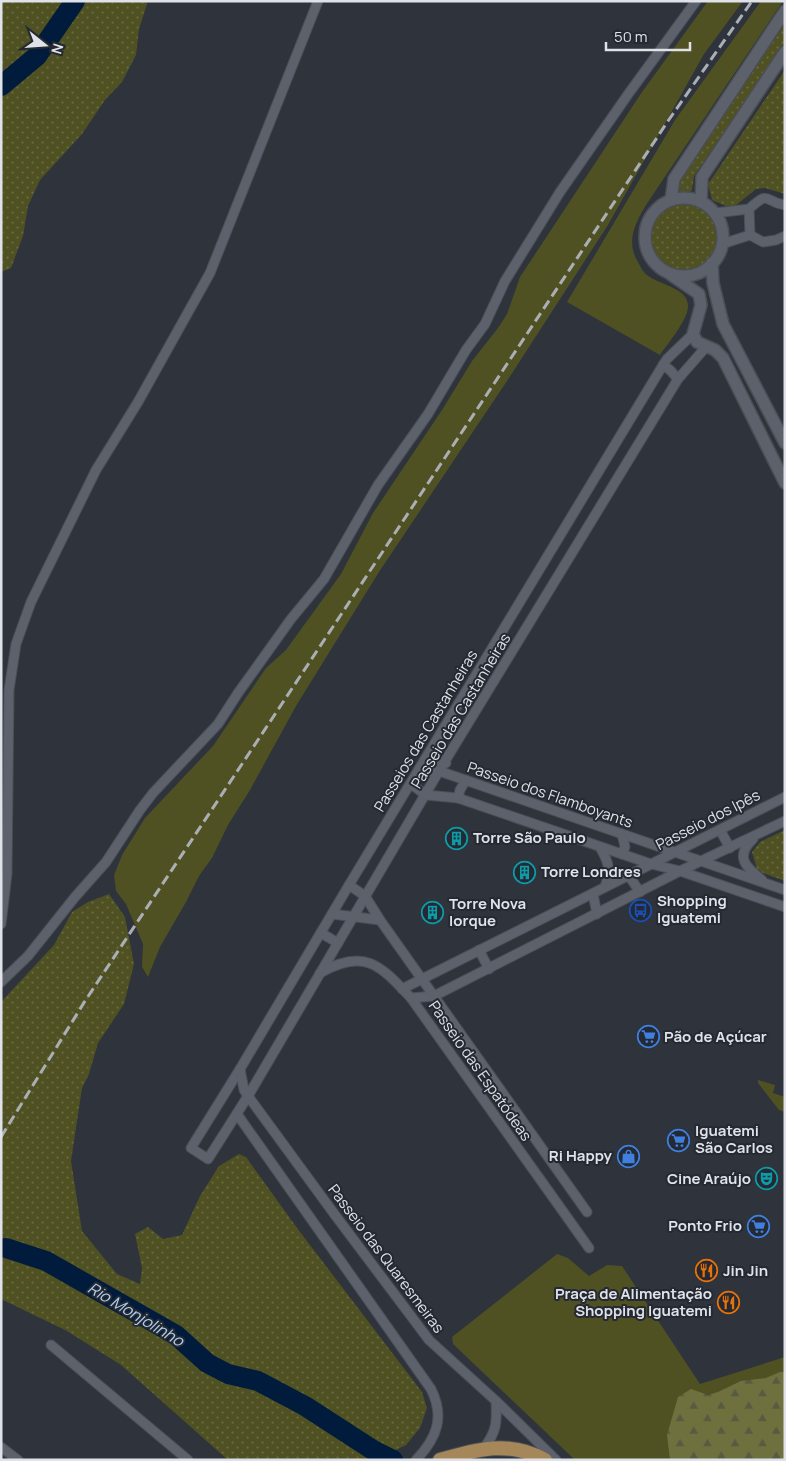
<svg xmlns="http://www.w3.org/2000/svg" width="786" height="1461" font-family="Manrope,sans-serif">
  <style>
    .grass { fill: #4f5122 }
    .forest { fill: url(#forest-firs) }
    .park { fill: url(#park-dots) }
    .lines { fill: none; stroke-linecap: round; stroke-linejoin: round }
    .river { stroke: #001b3b; stroke-width: 20 }
    .minor-casing { stroke: #4a4f56; stroke-width: 11 }
    .tertiary-casing { stroke: #4a4f56; stroke-width: 14 }
    .primary-casing { stroke: #4a4f56; stroke-width: 16 }
    .minor { stroke: #5c616b; stroke-width: 9 }
    .tertiary { stroke: #5c616b; stroke-width: 11 }
    .primary { stroke: #a5875a; stroke-width: 14 }
    .rail { stroke: #abafb5; stroke-width: 3; stroke-dasharray: 10 5; stroke-linecap: butt }
    .labels { text-anchor: middle; stroke-width: 4; stroke-linejoin: round; paint-order: stroke }
    .street-label { font-size: 15px; fill: #dfe2e8; stroke: #242932 }
    .poi-label { font-size: 15px; font-weight: bold; fill: #dfe2e8; stroke: #242932; text-anchor: start }
    .water-label { font-size: 16px; font-style: italic; fill: #afcff3; stroke: #242932 }
  </style>
  <defs>
    <pattern id="forest-firs" width="22" height="20" patternUnits="userSpaceOnUse" patternTransform="scale(1.25)"><rect width="22" height="20" fill="#6e703e"/><path d="M5 1l3.5 6h-7zM16 11l3.5 6h-7z" fill="#585a42"/></pattern>
    <pattern id="park-dots" width="8" height="8" patternUnits="userSpaceOnUse" patternTransform="scale(1.25)"><rect width="8" height="8" fill="#4f5122"/><path d="M2 2h.1M6 6h.1" fill="none" stroke="#686a42" stroke-width="1.8" stroke-linecap="round"/></pattern>
  </defs>
  <rect width="100%" height="100%" fill="#2e333c"/>
  <!-- grass -->
  <g class="grass">
    <polygon points="708,1 743,1 704,54 608,225 507,381 379,572 296,706 250,790 228,825 212,858 199,876 186,902 160,947 148,977 142,967 143,944 126,904 116,891 114,875 122,855 145,818 213,746 266,668 286,650 341,574 373,513 442,410 472,361 498,328 507,314 520,277 642,92"/>
    <path d="M761 1H783L648 202C636 221 625 241 638 262 641 268 644 274 650 277 661 285 687 288 688 305 689 319 668 343 660 355L567 302 675 120Z"/>
    <polygon points="758,1080 775,1085 773,1093 785,1097 785,1112 779,1110 758,1083"/>
    <polygon points="557,1254 568,1258 589,1276 607,1265 622,1266 700,1384 785,1357 785,1460 575,1460 453,1344 452,1337"/>
  </g>
  <!-- forest -->
  <polygon class="forest" points="780,1372 785,1372 785,1460 670,1460 667,1435 678,1397 691,1389 708,1395 718,1392 741,1381 766,1378"/>
  <!-- park -->
  <g class="park">
    <polygon points="1,1 148,1 139,29 136,55 122,82 105,100 82,134 40,180 28,206 23,236 11,268 1,272"/>
    <polygon points="785,24 785,42 694,176 692,190 689,192 680,192 678,188 685,169"/>
    <polygon points="785,70 785,194 765,188 756,189 735,206 726,206 712,200 708,184"/>
    <circle cx="683" cy="238" r="34"/>
    <polygon points="785,830 785,881 763,873 757,869 752,852 760,842"/>
    <polygon points="109,894 125,917 134,964 124,1004 98,1043 89,1074 82,1088 71,1161 82,1231 117,1274 140,1284 142,1268 135,1234 148,1227 163,1239 182,1235 200,1196 219,1166 239,1154 246,1157 297,1228 422,1392 427,1408 420,1428 406,1445 375,1460 228,1460 121,1365 67,1331 1,1299 1,1002 54,945 72,912 88,902"/>
  </g>
  <g class="lines">
    <!-- river -->
    <g class="river">
      <polyline points="1,86 37,56 75,1"/>
      <polyline points="6,1248 46,1261 176,1335 207,1363 228,1374 258,1381 305,1406 373,1450 393,1460"/>
    </g>
    <defs>
      <g id="minor">
        <polyline points="715,213 749,209"/>
        <path d="M750 235 749 209C771 189 763 202 785 205"/>
        <polyline points="722,244 750,235 763,242 776,240 785,236"/>
        <polyline points="693,334 667,359 663,365 349,885 240,1069 191,1148 208,1159 248,1096 439,771 678,379 706,347"/>
        <polyline points="663,365 670,370 678,379"/>
        <polyline points="430,752 436,760 446,763"/>
        <polyline points="419,769 426,774 439,771 785,890"/>
        <polyline points="411,784 426,795 458,798 651,864 680,871 785,907"/>
        <polyline points="458,798 460,790 466,780"/>
        <polyline points="720,830 730,848"/>
        <path d="M753 839C734 857 746 867 762 880"/>
        <path d="M600 847C609 863 611 869 605 887"/>
        <polyline points="622,854 625,847 622,834"/>
        <polyline points="629,876 640,892"/>
        <polyline points="349,885 365,896 380,920 587,1212"/>
        <polyline points="593,894 597,914"/>
        <polyline points="332,914 380,920"/>
        <polyline points="1,924 7,874 9,690 16,644 31,602 96,470 138,402 210,273 318,1"/>
        <polyline points="321,933 338,943"/>
        <polyline points="479,950 489,969"/>
        <path d="M320 973C365 947 381 966 411 998L589 1248"/>
        <polyline points="1,982 28,956 75,897 106,862 140,810 153,793 218,724 238,693 291,619 324,579 378,485 428,414 466,350 485,324 505,281 560,192 629,93 696,1"/>
        <polyline points="402,989 785,797"/>
        <polyline points="411,998 434,996 680,871 785,821"/>
        <polyline points="240,1069 244,1090 248,1096 335,1215 429,1340 496,1401 556,1460"/>
        <path d="M237 1114 431 1389C445 1417 437 1438 416 1460"/>
        <polyline points="51,1345 188,1460"/>
        <polyline points="1,1447 18,1460"/>
        <path d="M484 1448C497 1431 497 1422 496 1401"/>
      </g>
      <g id="tertiary">
        <circle cx="684" cy="237" r="39"/>
        <polyline points="671,200 674,179 785,11"/>
        <polyline points="701,202 702,177 785,52"/>
        <polyline points="712,263 713,283 723,324 785,443"/>
        <polyline points="670,274 699,294 701,305 693,334 697,342 715,350 723,358 785,483"/>
      </g>
      <path id="primary" d="M440 1460C477 1449 510 1440 545 1460"/>
    </defs>
    <!-- minor casing -->
    <use href="#minor" class="minor-casing"/>
    <!-- tertiary casing -->
    <use href="#tertiary" class="tertiary-casing"/>
    <!-- primary casing -->
    <use href="#primary" class="primary-casing"/>
    <!-- minor -->
    <use href="#minor" class="minor"/>
    <!-- tertiary -->
    <use href="#tertiary" class="tertiary"/>
    <!-- primary -->
    <use href="#primary" class="primary"/>
    <!-- rail -->
    <polyline class="rail" points="1,1137 85,1001 668,121 752,1"/>
  </g>
  <!-- icons -->
  <defs>
    <symbol id="building-ring" viewBox="-11 -11 22 22"><circle r="9.5" fill="#242932" stroke="#0f9aa8" stroke-width="1.5"/><path d="M-4-6H4V6H1V3H-1V6H-4ZM-2.5-4.3h1.7v1.8h-1.7ZM.8-4.3h1.7v1.8H.8ZM-2.5-1h1.7V.8h-1.7ZM.8-1h1.7V.8H.8Z" fill="#0f9aa8"/></symbol>
    <symbol id="bus-ring" viewBox="-11 -11 22 22"><circle r="9.5" fill="#242932" stroke="#1a4fb4" stroke-width="1.5"/><path d="M-5-6H5V4H4V6H2V4H-2V6H-4V4H-5ZM-3.5-4V0h7V-4ZM-3.5 1.2v1.5H-2V1.2ZM2 1.2v1.5H3.5V1.2Z" fill="#1a4fb4"/></symbol>
    <symbol id="supermarket-ring" viewBox="-11 -11 22 22"><circle r="9.5" fill="#242932" stroke="#3f7fe0" stroke-width="1.5"/><path d="M-6-5.5h2.5l.6 2H6L4.5 2H-2.5L-4.4-4H-6ZM-1.5 3.2a1.3 1.3 0 1 0 .1 0ZM3 3.2a1.3 1.3 0 1 0 .1 0Z" fill="#3f7fe0"/></symbol>
    <symbol id="shop-ring" viewBox="-11 -11 22 22"><circle r="9.5" fill="#242932" stroke="#3f7fe0" stroke-width="1.5"/><path d="M-5-2.5h2.3a2.7 3.5 0 0 1 5.4 0H5L5.5 6h-11ZM-1.5-2.5h3a1.5 2.3 0 0 0-3 0Z" fill="#3f7fe0"/></symbol>
    <symbol id="theatre-ring" viewBox="-11 -11 22 22"><circle r="9.5" fill="#242932" stroke="#0f9aa8" stroke-width="1.5"/><path d="M-5-5.5Q0-4 5-5.5V0Q5 5 0 6Q-5 5-5 0ZM-3.3-2.5H-1v1.5H-3.3ZM1-2.5H3.3v1.5H1ZM-2.8 1Q0 5.5 2.8 1Z" fill="#0f9aa8"/></symbol>
    <symbol id="restaurant-ring" viewBox="-11 -11 22 22"><circle r="9.5" fill="#242932" stroke="#e8710a" stroke-width="1.5"/><path d="M-5-6h1v4h1v-4h1v4h1v-4h1v5L-1.5 .5V6h-2V.5L-5-1ZM5-6V6H3V1.5H1.5Q1.5-4 5-6Z" fill="#e8710a"/></symbol>
  </defs>
  <g fill-rule="evenodd">
    <use href="#building-ring" x="444" y="826" width="25" height="25"/>
    <use href="#building-ring" x="512" y="860" width="25" height="25"/>
    <use href="#bus-ring" x="628" y="898" width="25" height="25"/>
    <use href="#building-ring" x="420" y="900" width="25" height="25"/>
    <use href="#supermarket-ring" x="636" y="1024" width="25" height="25"/>
    <use href="#supermarket-ring" x="666" y="1128" width="25" height="25"/>
    <use href="#shop-ring" x="616" y="1144" width="25" height="25"/>
    <use href="#theatre-ring" x="754" y="1166" width="25" height="25"/>
    <use href="#supermarket-ring" x="746" y="1214" width="25" height="25"/>
    <use href="#restaurant-ring" x="694" y="1258" width="25" height="25"/>
    <use href="#restaurant-ring" x="716" y="1290" width="25" height="25"/>
  </g>
  <g class="labels">
    <!-- street labels -->
    <g class="street-label">
      <text transform="translate(461 711) rotate(-59)" y="5">Passeio das Castanheiras</text>
      <text transform="translate(426 731) rotate(-59)" y="5">Passeios das Castanheiras</text>
      <text transform="translate(550 795) rotate(19)" y="5">Passeio dos Flamboyants</text>
      <text transform="translate(708 820) rotate(-27)" y="5">Passeio dos Ipês</text>
      <text transform="translate(480 1071) rotate(55)" y="5">Passeio das Espatódeas</text>
      <text transform="translate(386 1259) rotate(53)" y="5">Passeio das Quaresmeiras</text>
    </g>
    <!-- poi labels -->
    <g class="poi-label">
      <text x="473" y="843">Torre São Paulo</text>
      <text x="541" y="877">Torre Londres</text>
      <text x="657" y="906">Shopping<tspan x="657" dy="17">Iguatemi</tspan></text>
      <text x="449" y="909">Torre Nova<tspan x="449" dy="17">Iorque</tspan></text>
      <text x="664" y="1042">Pão de Açúcar</text>
      <text x="695" y="1136">Iguatemi<tspan x="695" dy="17">São Carlos</tspan></text>
      <text x="612" y="1161" text-anchor="end">Ri Happy</text>
      <text x="751" y="1184" text-anchor="end">Cine Araújo</text>
      <text x="742" y="1231" text-anchor="end">Ponto Frio</text>
      <text x="723" y="1276">Jin Jin</text>
      <text x="712" y="1299" text-anchor="end">Praça de Alimentação<tspan x="712" dy="17">Shopping Iguatemi</tspan></text>
    </g>
    <!-- water labels -->
    <g class="water-label">
      <text transform="translate(136 1314) rotate(31)" y="6">Rio Monjolinho</text>
    </g>
  </g>
  <!-- border -->
  <rect width="786" height="1461" fill="none" stroke="#dfe2e8" stroke-width="5"/>
  <!-- north arrow -->
  <g transform="translate(45 45) rotate(107)" stroke="#242932" stroke-width="4" paint-order="stroke">
  <path d="M0-4L9 19L0 12L-9 19Z" fill="#dfe2e8"/>
  <text y="-8" font-size="14" font-weight="bold" text-anchor="middle" fill="#dfe2e8">N</text>
  </g>
  <!-- scale -->
  <path d="M606 42v8h84v-8" fill="none" stroke="#dfe2e8" stroke-width="2.5"/>
  <text x="614" y="42" font-size="15" fill="#dfe2e8" stroke="#242932" stroke-width="4" paint-order="stroke">50 m</text>
</svg>
